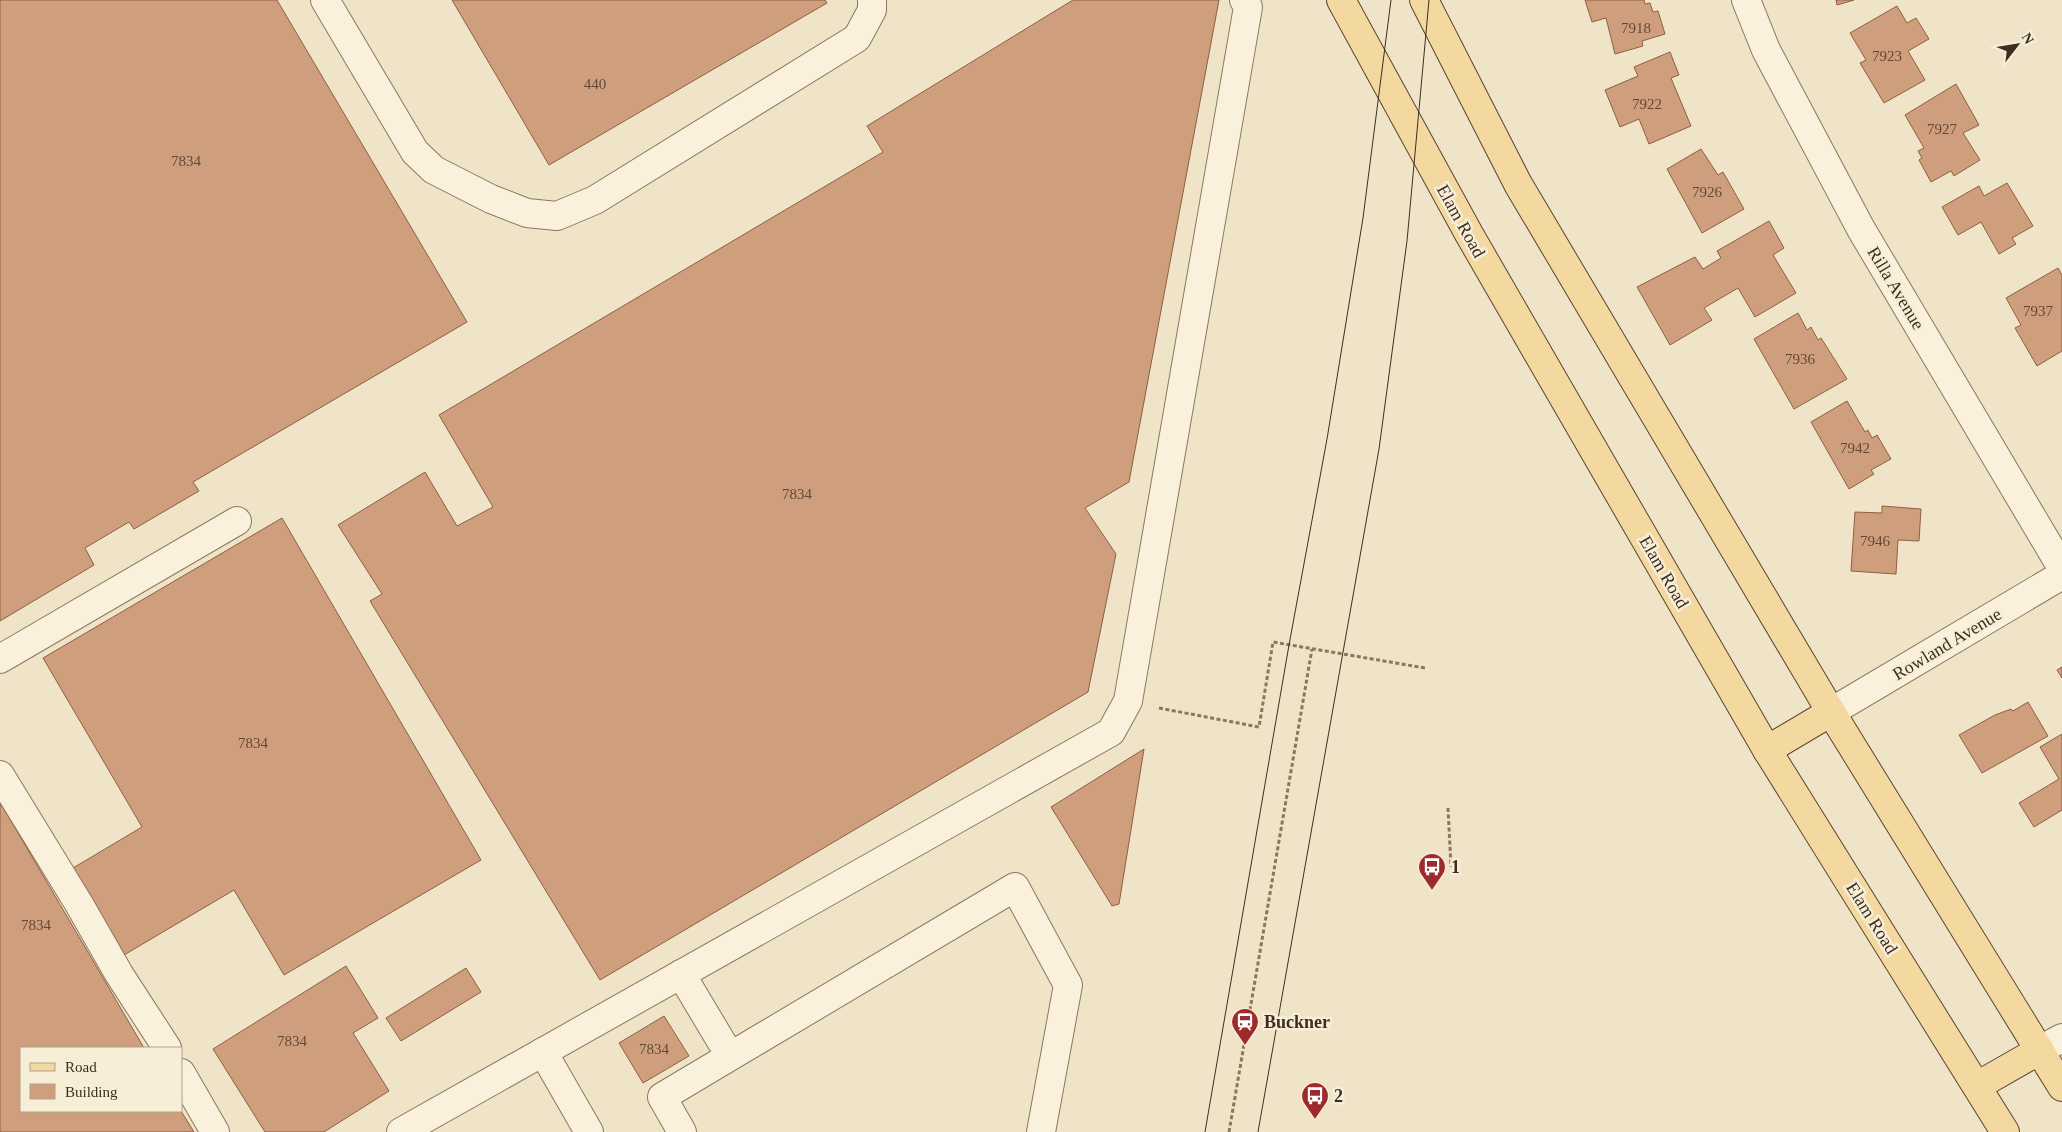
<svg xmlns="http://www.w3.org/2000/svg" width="2062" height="1132" font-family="'Times New Roman',serif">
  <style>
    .building { fill: #cf9f7d; stroke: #8d5f41 }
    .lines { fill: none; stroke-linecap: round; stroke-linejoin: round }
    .minor-casing { stroke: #8d765c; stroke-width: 30 }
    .major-casing { stroke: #5b4430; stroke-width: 30 }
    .path { stroke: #8d765c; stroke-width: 3; stroke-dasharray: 4 2.5; stroke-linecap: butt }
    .minor { stroke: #faf1dc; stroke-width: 28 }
    .major { stroke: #f3d9a0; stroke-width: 28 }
    .tram { stroke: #3d2e20; stroke-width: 1 }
    .labels { text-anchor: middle; stroke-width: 5; stroke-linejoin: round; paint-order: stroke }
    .number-label { font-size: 15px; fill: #624a37 }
    .street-label { font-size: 18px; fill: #3d2e20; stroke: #f7eed8 }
    .poi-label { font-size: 18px; font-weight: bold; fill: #3d2e20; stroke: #f7eed8; text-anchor: start }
  </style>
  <rect width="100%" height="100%" fill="#f0e4c8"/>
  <!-- building -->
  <g class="building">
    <polygon points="0,0 277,0 467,322 193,482 199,491 134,529 129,522 85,548 94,565 0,621"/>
    <polygon points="452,0 825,0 827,3 549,165"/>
    <polygon points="1073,0 1219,0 1129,482 1085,508 1116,554 1088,692 600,980 370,601 382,594 338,525 425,472 457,526 493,507 439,415 883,152 867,126"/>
    <polygon points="1585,0 1644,0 1645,4 1650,3 1653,12 1658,11 1665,34 1642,41 1643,46 1615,54 1606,18 1592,22"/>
    <polygon points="1836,0 1854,0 1837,5"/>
    <polygon points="1897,6 1907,23 1916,18 1929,39 1908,51 1925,80 1884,103 1860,63 1866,60 1850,33"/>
    <polygon points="1670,52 1679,75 1671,78 1691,126 1649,144 1639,119 1620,127 1605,90 1638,76 1634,67"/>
    <polygon points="1956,84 1979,125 1963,133 1980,160 1954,176 1951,171 1931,182 1919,160 1922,158 1918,151 1924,148 1905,115"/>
    <polygon points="1701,149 1718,175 1723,172 1744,209 1702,233 1667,169"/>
    <polygon points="2007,183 2033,226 2012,238 2016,244 1999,254 1981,222 1958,235 1942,207 1979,186 1984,196"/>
    <polygon points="1769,221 1784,248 1773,255 1796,293 1755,317 1738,288 1704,308 1712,320 1670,345 1637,287 1695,257 1703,269 1721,258 1717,251"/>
    <polygon points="2058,268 2062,275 2062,351 2037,366 2015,328 2021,325 2006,298"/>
    <polygon points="1798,313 1807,330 1811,327 1818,340 1821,338 1847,379 1794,409 1754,339"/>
    <polygon points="1847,401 1865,432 1868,430 1872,438 1877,435 1891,459 1871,470 1874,474 1849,489 1811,422"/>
    <polygon points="1882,506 1921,509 1919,541 1898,540 1896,574 1851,571 1855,512 1882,513"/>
    <polygon points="282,518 481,860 284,975 234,890 124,955 73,868 142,827 43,658"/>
    <polygon points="2062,667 2062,678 2057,670"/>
    <polygon points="2028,702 2048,736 1982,773 1959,735 1995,715 2011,709 2013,711"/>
    <polygon points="2062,734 2062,810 2034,827 2019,803 2059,779 2040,747"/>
    <polygon points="1144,749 1119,904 1112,906 1051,807"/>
    <polygon points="0,802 144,1048 21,1048 21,1111 181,1111 194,1132 0,1132"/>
    <polygon points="346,966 378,1018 353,1033 389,1091 324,1132 265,1132 213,1049"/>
    <polygon points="466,968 481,992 401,1041 386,1018"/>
    <polygon points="664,1016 689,1056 643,1083 619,1043"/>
  </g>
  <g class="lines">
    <defs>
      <g id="minor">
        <polyline points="325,0 415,152 434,170 491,199 527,213 557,216 595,200 857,38 872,10 872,0"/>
        <polyline points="1746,0 1766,50 1861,229 2062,568"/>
        <polyline points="0,659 237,521"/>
        <polyline points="1831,712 2062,575"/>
        <polyline points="0,775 79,904 119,974 167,1048"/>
        <polyline points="681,974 730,1056"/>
        <polyline points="2040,1050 2062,1038"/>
        <polyline points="543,1052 589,1132"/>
        <polyline points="181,1073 215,1132"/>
        <polyline points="401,1132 1111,732 1128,701 1248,7 1244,0"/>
        <polyline points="682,1132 662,1097 1015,887 1068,985 1041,1132"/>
      </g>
      <g id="major">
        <polyline points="1341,0 1469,234 1767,750 2005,1132"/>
        <polyline points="1424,0 1518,184 1831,712 2062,1087"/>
        <polyline points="1767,750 1831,712"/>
        <polyline points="1977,1086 2040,1050"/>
      </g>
    </defs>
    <!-- minor casing -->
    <use href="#minor" class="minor-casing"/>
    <!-- major casing -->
    <use href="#major" class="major-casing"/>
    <!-- path -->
    <g class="path">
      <polyline points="1159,708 1259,727 1273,642 1425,668"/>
      <polyline points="1448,808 1451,867"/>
      <polyline points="1229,1132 1312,649"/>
    </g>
    <!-- minor -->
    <use href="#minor" class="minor"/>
    <!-- major -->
    <use href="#major" class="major"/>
    <!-- tram -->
    <g class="tram">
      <polyline points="1205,1132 1289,645 1327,439 1363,218 1391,0"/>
      <polyline points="1258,1132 1379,449 1407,241 1429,0"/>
    </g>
  </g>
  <!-- icons -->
  <defs>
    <symbol id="bus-pin" viewBox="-11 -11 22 30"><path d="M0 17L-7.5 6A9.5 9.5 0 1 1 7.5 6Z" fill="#9e2a2b" stroke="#f7eed8"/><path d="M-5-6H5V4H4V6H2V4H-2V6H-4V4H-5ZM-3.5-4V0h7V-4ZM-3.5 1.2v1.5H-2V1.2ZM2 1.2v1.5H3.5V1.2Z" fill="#fff"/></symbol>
    <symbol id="station-pin" viewBox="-11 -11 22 30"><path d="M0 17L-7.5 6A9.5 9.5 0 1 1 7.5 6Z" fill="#9e2a2b" stroke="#f7eed8"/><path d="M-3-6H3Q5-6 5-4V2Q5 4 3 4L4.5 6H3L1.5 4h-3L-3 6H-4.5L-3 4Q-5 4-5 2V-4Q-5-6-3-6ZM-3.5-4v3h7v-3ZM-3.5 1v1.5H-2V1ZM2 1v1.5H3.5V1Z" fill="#fff"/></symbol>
  </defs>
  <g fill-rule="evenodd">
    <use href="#bus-pin" x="1416" y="851" width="32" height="43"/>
    <use href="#station-pin" x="1229" y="1006" width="32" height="43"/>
    <use href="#bus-pin" x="1299" y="1080" width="32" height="43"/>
  </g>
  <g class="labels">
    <!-- number labels -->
    <g class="number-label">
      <text x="1636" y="33">7918</text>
      <text x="1887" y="61">7923</text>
      <text x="595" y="89">440</text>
      <text x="1647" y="109">7922</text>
      <text x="1942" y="134">7927</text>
      <text x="186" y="166">7834</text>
      <text x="1707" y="197">7926</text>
      <text x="2038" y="316">7937</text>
      <text x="1800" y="364">7936</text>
      <text x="1855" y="453">7942</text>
      <text x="797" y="499">7834</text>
      <text x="1875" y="546">7946</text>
      <text x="253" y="748">7834</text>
      <text x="36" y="930">7834</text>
      <text x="292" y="1046">7834</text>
      <text x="654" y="1054">7834</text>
    </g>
    <!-- street labels -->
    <g class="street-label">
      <text transform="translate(1461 221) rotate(61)" y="6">Elam Road</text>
      <text transform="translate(1896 288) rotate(59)" y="6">Rilla Avenue</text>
      <text transform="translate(1664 572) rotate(60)" y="6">Elam Road</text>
      <text transform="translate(1947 644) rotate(-31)" y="6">Rowland Avenue</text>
      <text transform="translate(1872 918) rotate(58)" y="6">Elam Road</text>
    </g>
    <!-- poi labels -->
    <g class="poi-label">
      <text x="1451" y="873">1</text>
      <text x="1264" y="1028">Buckner</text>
      <text x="1334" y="1102">2</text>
    </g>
  </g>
  <!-- legend -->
  <rect x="20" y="1047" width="162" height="65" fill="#f7eed8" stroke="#ada18e"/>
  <rect x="30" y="1063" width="25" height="8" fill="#f3d9a0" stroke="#ada18e"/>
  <text x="65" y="1072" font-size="15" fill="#3d2e20">Road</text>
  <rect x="30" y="1084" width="25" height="15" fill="#cf9f7d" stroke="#ada18e"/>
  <text x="65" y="1097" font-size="15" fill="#3d2e20">Building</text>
  <!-- north arrow -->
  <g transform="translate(2017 45) rotate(59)" stroke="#f7eed8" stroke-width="4" paint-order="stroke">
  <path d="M0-4L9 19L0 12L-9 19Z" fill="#3d2e20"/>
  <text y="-8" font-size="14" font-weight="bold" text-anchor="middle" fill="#3d2e20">N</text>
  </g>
</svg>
